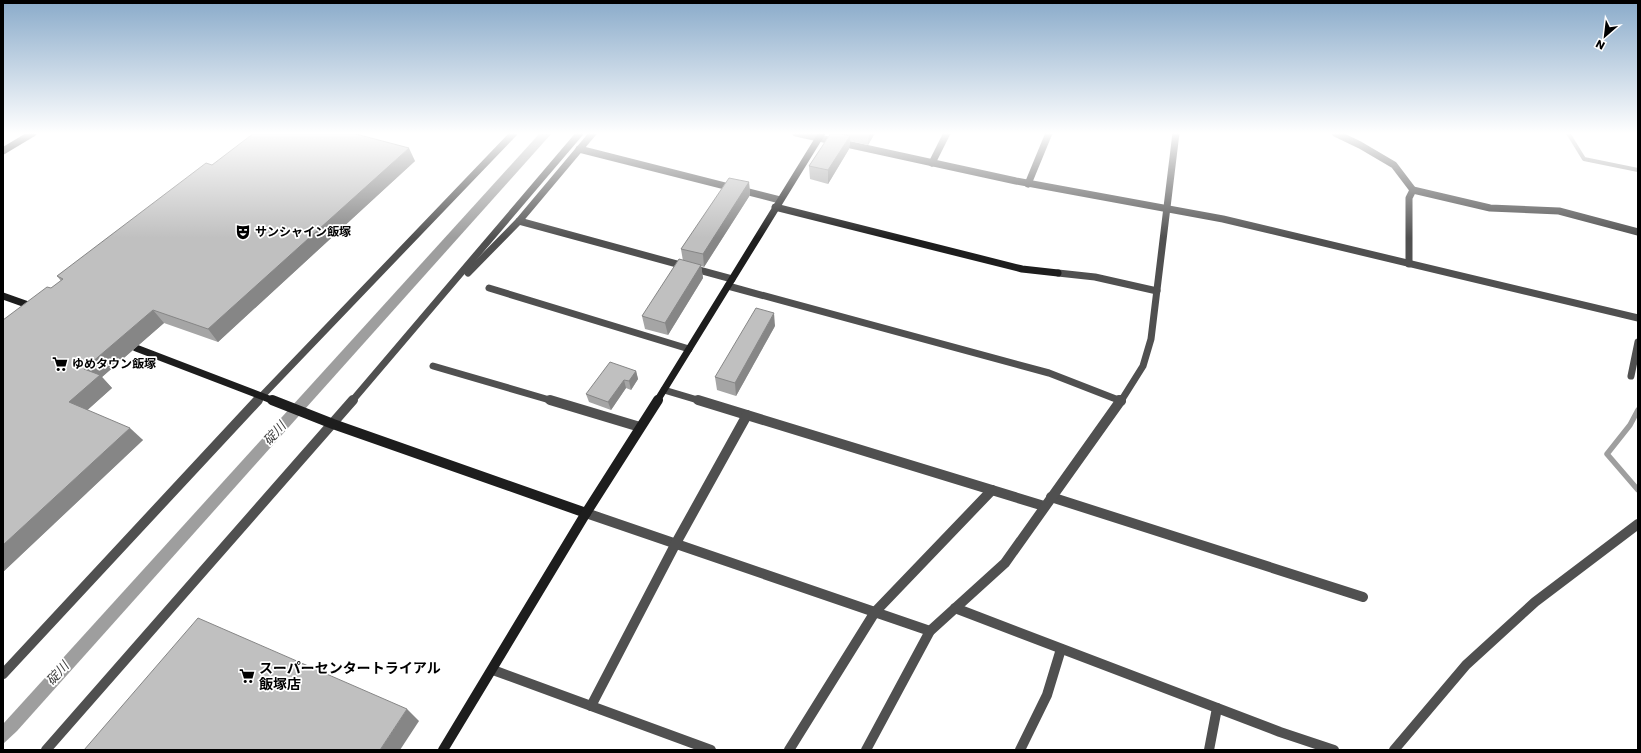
<svg xmlns="http://www.w3.org/2000/svg" width="1641" height="753" font-family="Poppins,'Noto Sans JP',sans-serif">
  <style>
    .water { fill: #9e9e9e }
    .lines { fill: none; stroke-linecap: round; stroke-linejoin: round }
    .stream-far1 { stroke: #9e9e9e; stroke-width: 4 }
    .stream { stroke: #9e9e9e; stroke-width: 5.5 }
    .street-far1 { stroke: #505050; stroke-width: 7 }
    .street { stroke: #505050; stroke-width: 10 }
    .secondary-far1 { stroke: #1d1d1d; stroke-width: 7 }
    .secondary { stroke: #1d1d1d; stroke-width: 10 }
    .wall { fill: #a5a5a5 }
    .shaded-wall { fill: #868686 }
    .building { fill: #c0c0c0; stroke: #868686 }
    .labels { text-anchor: middle; stroke-width: 3.5; stroke-linejoin: round; paint-order: stroke }
    .poi-label { font-size: 12px; font-weight: bold; fill: #000; stroke: #fff; text-anchor: start }
    .water-label { font-size: 13px; font-style: italic; fill: #3f3f3f; stroke: #fff }
    .near-poi-label { font-size: 14px; font-weight: bold; fill: #000; stroke: #fff; text-anchor: start }
  </style>
  <rect width="100%" height="100%" fill="#fff"/>
  <!-- water -->
  <polygon class="water" points="540,133 552,133 17,731 3,744 3,724"/>
  <g class="lines">
    <!-- stream-far1 -->
    <polyline class="stream-far1" points="1568,133 1584,159 1638,170"/>
    <!-- stream -->
    <polyline class="stream" points="1638,410 1630,425 1607,454 1638,490"/>
    <!-- street-far1 -->
    <g class="street-far1">
      <polyline points="796,133 1016,181 1223,219 1638,318"/>
      <polyline points="1335,133 1360,145 1394,165 1413,190 1490,208 1559,211 1638,232"/>
      <polyline points="579,149 780,200"/>
      <polyline points="932,163 947,133"/>
      <polyline points="1028,184 1049,133"/>
      <polyline points="519,221 732,279"/>
      <polyline points="1409,264 1409,198 1413,190"/>
      <polyline points="468,273 519,221 593,133"/>
      <polyline points="1058,273 1095,277 1157,291"/>
      <polyline points="728,286 1049,373 1121,401"/>
      <polyline points="489,288 689,349"/>
      <polyline points="433,366 553,401"/>
      <polyline points="1631,376 1638,342"/>
      <polyline points="664,390 701,401"/>
      <polyline points="257,401 514,133"/>
      <polyline points="352,401 580,133"/>
      <polyline points="1121,401 1143,366 1151,339 1176,133"/>
    </g>
    <!-- street -->
    <g class="street">
      <polyline points="550,400 640,427"/>
      <polyline points="698,400 1044,506"/>
      <polyline points="1119,400 1121,401"/>
      <polyline points="1051,497 1363,597"/>
      <polyline points="586,513 930,631"/>
      <polyline points="955,608 1280,732 1334,750"/>
      <polyline points="493,670 711,750"/>
      <polyline points="3,674 258,400"/>
      <polyline points="591,706 676,543 747,415"/>
      <polyline points="46,750 353,400"/>
      <polyline points="789,750 875,612 992,490"/>
      <polyline points="866,750 930,631 1005,563 1121,400"/>
      <polyline points="1020,750 1047,695 1061,649"/>
      <polyline points="1209,750 1217,708"/>
      <polyline points="1394,750 1466,665 1535,602 1638,524"/>
    </g>
    <!-- secondary-far1 -->
    <g class="secondary-far1">
      <polyline points="3,151 33,133"/>
      <polyline points="775,207 1022,269 1058,273"/>
      <polyline points="3,296 34,307"/>
      <polyline points="136,348 274,401"/>
      <polyline points="657,401 822,133"/>
    </g>
    <!-- secondary -->
    <g class="secondary">
      <polyline points="272,400 333,424 586,513"/>
      <polyline points="443,750 586,513 658,400"/>
    </g>
  </g>
  <!-- wall -->
  <g class="wall">
    <polygon points="831,133 875,133 868,145 850,141 849,149 828,184 810,179 809,166"/>
    <polygon points="415,161 218,342 164,323 102,377 112,388 87,410 143,440 3,572 3,320 51,288 61,281 57,276 212,165"/>
    <polygon points="749,182 750,195 704,267 701,266 703,278 668,335 645,329 642,316 683,261 681,249"/>
    <polygon points="775,326 736,396 717,390 715,377"/>
    <polygon points="636,371 638,379 631,390 626,388 611,410 589,402 586,394"/>
  </g>
  <!-- shaded-wall -->
  <g class="shaded-wall">
    <polygon points="869,133 875,133 868,145"/>
    <polygon points="850,136 849,149 828,184 828,170"/>
    <polygon points="409,148 415,161 218,342 208,329"/>
    <polygon points="749,182 750,195 704,267 703,254"/>
    <polygon points="701,265 703,278 668,335 665,323"/>
    <polygon points="153,310 164,323 102,377 112,388 82,415 69,402 84,369"/>
    <polygon points="774,313 775,326 736,396 735,383"/>
    <polygon points="636,371 638,379 631,390 629,381"/>
    <polygon points="624,380 626,388 611,410 608,402"/>
    <polygon points="130,428 143,440 3,572 3,545"/>
    <polygon points="407,709 419,721 400,750 380,750"/>
  </g>
  <!-- building -->
  <g class="building">
    <polygon points="254,133 352,133 409,148 208,329 153,310 84,369 100,375 69,402 130,428 3,545 3,325 4,324 3,323 3,320 47,287 51,288 63,279 57,276 206,163 212,165"/>
    <polygon points="831,133 837,133 850,136 828,170 809,166"/>
    <polygon points="729,178 749,182 703,254 681,249"/>
    <polygon points="679,259 701,265 665,323 642,316"/>
    <polygon points="756,308 774,313 735,383 715,377"/>
    <polygon points="610,362 636,371 629,381 624,380 608,402 586,394"/>
    <polygon points="198,618 407,709 380,750 84,750"/>
  </g>
  <!-- sky -->
  <linearGradient id="sky" x2="0" y2="1"><stop stop-color="#8aabca"/><stop offset="0.56" stop-color="#fff"/><stop offset="1" stop-color="#fff" stop-opacity="0"/></linearGradient>
  <rect width="1641" height="238" fill="url(#sky)"/>
  <!-- icons -->
  <defs>
    <symbol id="theatre-bare" viewBox="-9 -9 18 18"><path d="M-5-5.5Q0-4 5-5.5V0Q5 5 0 6Q-5 5-5 0ZM-3.3-2.5H-1v1.5H-3.3ZM1-2.5H3.3v1.5H1ZM-2.8 1Q0 5.5 2.8 1Z" fill="#000" stroke="#fff" stroke-width="2.5" paint-order="stroke"/></symbol>
    <symbol id="supermarket-bare" viewBox="-9 -9 18 18"><path d="M-6-5.5h2.5l.6 2H6L4.5 2H-2.5L-4.4-4H-6ZM-1.5 3.2a1.3 1.3 0 1 0 .1 0ZM3 3.2a1.3 1.3 0 1 0 .1 0Z" fill="#000" stroke="#fff" stroke-width="2.5" paint-order="stroke"/></symbol>
  </defs>
  <g fill-rule="evenodd">
    <use href="#theatre-bare" x="232" y="221" width="22" height="22"/>
    <use href="#supermarket-bare" x="49" y="353" width="22" height="22"/>
    <use href="#supermarket-bare" x="236" y="665" width="22" height="22"/>
  </g>
  <g class="labels">
    <!-- poi labels -->
    <g class="poi-label">
      <text x="255" y="236">サンシャイン飯塚</text>
      <text x="72" y="368">ゆめタウン飯塚</text>
    </g>
    <!-- water labels -->
    <g class="water-label">
      <text transform="translate(274 433) rotate(-48)" y="5">碇川</text>
      <text transform="translate(57 673) rotate(-48)" y="5">碇川</text>
    </g>
    <!-- near-poi labels -->
    <g class="near-poi-label">
      <text x="259" y="673">スーパーセンタートライアル<tspan x="259" dy="16">飯塚店</tspan></text>
    </g>
  </g>
  <!-- border -->
  <rect width="1641" height="753" fill="none" stroke="#000000" stroke-width="8"/>
  <!-- north arrow -->
  <g transform="translate(1605 36) rotate(208)" stroke="#ffffff" stroke-width="3" paint-order="stroke">
  <path d="M0-3L7 15L0 10L-7 15Z" fill="#000000"/>
  <text y="-6" font-size="11" font-weight="bold" text-anchor="middle" fill="#000000">N</text>
  </g>
</svg>
